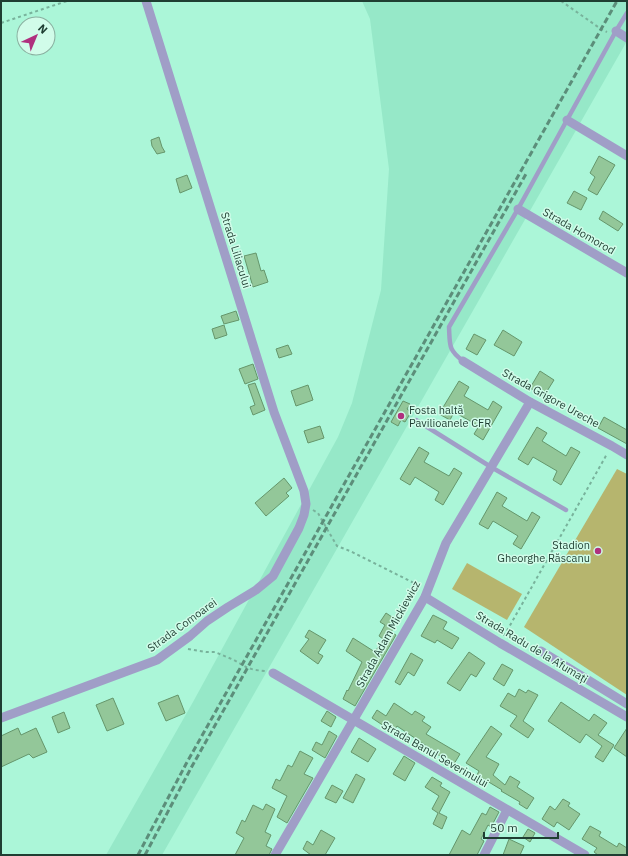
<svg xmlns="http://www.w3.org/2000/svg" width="628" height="856" font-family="'IBM Plex Sans',sans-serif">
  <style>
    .built { fill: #96e8c8 }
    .green { fill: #b6b56e }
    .building { fill: #93c799; stroke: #65966b }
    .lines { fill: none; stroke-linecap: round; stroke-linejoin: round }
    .path { stroke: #78b29b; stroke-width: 2; stroke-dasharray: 3 3; stroke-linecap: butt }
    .lane { stroke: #a09ec7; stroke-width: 4.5 }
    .street { stroke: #a09ec7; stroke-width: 9 }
    .rail { stroke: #5c8e7a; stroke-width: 3; stroke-dasharray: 6 3; stroke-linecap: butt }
    .poi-dot { fill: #b0307e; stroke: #d1fce9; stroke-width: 1.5 }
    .labels { text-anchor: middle; stroke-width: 3; stroke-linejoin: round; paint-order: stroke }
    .street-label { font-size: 11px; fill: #1f3e32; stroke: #d1fce9 }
    .poi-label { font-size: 11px; fill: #1f3e32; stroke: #d1fce9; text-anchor: start }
  </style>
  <rect width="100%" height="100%" fill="#abf6d8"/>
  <!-- built -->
  <polygon class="built" points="362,1 627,1 627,41 162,855 106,855 193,702 338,437 352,403 381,290 389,169 370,19"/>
  <!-- green -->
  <g class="green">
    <polygon points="617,469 627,474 627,695 524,627"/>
    <polygon points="467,563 522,594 507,620 452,589"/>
  </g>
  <!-- building -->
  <g class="building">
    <polygon points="159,137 162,147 165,152 157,154 152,146 151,140"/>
    <polygon points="599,156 615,165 597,195 588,190 595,177 590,173"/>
    <polygon points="187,175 192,188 180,193 176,179"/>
    <polygon points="574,191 587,198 581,210 567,203"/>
    <polygon points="603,211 623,224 618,231 599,219"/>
    <polygon points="256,253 261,271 264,270 268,282 253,287 244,256"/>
    <polygon points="236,311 239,320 224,324 221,316"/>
    <polygon points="224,325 227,335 215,339 212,329"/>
    <polygon points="503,330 522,342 514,356 494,345"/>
    <polygon points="474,334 486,340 477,355 466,349"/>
    <polygon points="288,345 292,354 279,358 276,349"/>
    <polygon points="253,364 258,379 245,384 239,369"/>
    <polygon points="540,371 554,380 544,396 530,388"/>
    <polygon points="459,381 469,387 464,396 488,410 493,401 502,407 483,440 474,434 479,426 454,412 450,420 439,414"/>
    <polygon points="255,383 265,410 253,415 250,407 255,405 248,385"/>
    <polygon points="308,385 313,400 296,406 291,391"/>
    <polygon points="403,401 410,404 407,409 411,412 405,422 401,420 398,426 391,422"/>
    <polygon points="604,417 627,430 627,444 598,428"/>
    <polygon points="320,426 324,438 308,443 304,431"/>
    <polygon points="537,427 547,433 542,441 566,456 571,447 580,452 561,485 553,480 557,471 533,457 528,465 518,459"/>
    <polygon points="419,447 429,453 424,462 449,476 454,468 462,473 443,505 435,500 439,492 415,477 410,485 400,479"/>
    <polygon points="284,478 292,488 286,493 289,496 266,516 255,503"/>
    <polygon points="497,492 507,498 502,506 527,521 532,512 540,517 521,549 513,544 518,536 493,521 488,529 479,524"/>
    <polygon points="386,613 398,621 391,632 396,635 355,706 343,699 347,690 348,691 362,662 346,651 353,638 375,652 383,639 379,636 385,625 380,622"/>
    <polygon points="433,615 447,622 443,629 459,638 452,649 437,640 435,643 421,636"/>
    <polygon points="309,630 326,640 318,653 323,656 318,664 300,651 309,639 305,637"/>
    <polygon points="469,652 485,663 476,677 471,674 460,691 447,683"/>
    <polygon points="411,653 423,660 414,676 408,672 400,685 395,682"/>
    <polygon points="502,664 513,670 504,686 493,679"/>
    <polygon points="519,689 526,693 528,690 538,695 523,721 534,729 528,738 510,726 517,716 500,706 508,693 515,697"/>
    <polygon points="178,695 185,713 166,721 158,703"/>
    <polygon points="113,698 124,724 107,731 96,705"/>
    <polygon points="561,702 589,721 594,714 607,723 598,735 614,745 603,762 595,757 602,746 586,734 580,743 548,721"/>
    <polygon points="394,703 412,715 415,711 425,717 422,721 431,727 426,734 460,754 454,764 430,750 431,749 397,726 393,732 372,718 377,710 386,716"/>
    <polygon points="327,711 336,717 331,727 321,721"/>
    <polygon points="64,712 70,728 58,733 52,717"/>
    <polygon points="491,726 502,734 486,757 499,764 493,775 505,785 510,776 520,782 517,787 534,798 527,809 519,804 520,802 501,791 502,790 477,775 479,771 466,763"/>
    <polygon points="18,728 21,735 36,728 47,752 33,758 29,754 1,767 1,736"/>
    <polygon points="627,728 627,757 614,748"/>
    <polygon points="329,731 337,736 325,758 312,750 316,742 322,745"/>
    <polygon points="359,738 376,749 368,762 351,752"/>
    <polygon points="300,751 313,758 304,774 313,778 287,823 277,817 287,796 272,788 276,779 280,781 288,765 292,767"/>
    <polygon points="404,756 415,763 405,781 393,774"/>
    <polygon points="356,774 365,779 353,803 343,798"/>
    <polygon points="432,777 442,783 440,786 450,792 439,813 447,817 442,829 433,824 438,813 432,809 439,796 425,787"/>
    <polygon points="332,785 343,791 336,803 325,798"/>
    <polygon points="563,799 570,803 568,806 580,814 569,830 557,822 554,827 542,819 550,806 555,810"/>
    <polygon points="266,804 275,809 265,832 271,835 266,846 272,849 269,855 235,855 244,838 236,833 242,820 245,822 253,805 263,810"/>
    <polygon points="490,807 499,812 491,827 488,825 481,839 484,841 477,855 449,855 462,830 470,835 482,813 486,815"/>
    <polygon points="590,826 601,832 599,836 617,847 619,843 627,848 627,855 598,855 594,852 597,848 582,839"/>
    <polygon points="528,829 535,833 530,842 523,837"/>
    <polygon points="321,830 335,838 325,855 311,855 303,849 307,841 313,845"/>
    <polygon points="509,839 524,846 520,855 503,855"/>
  </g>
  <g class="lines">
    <!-- path -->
    <g class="path">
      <polyline points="561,1 601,29 607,32"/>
      <polyline points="1,23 67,1"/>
      <polyline points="313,510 318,513 323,522 337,546 350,551 420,586"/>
      <polyline points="504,636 607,454"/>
      <polyline points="188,649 206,652 215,652 234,660 248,668 255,670 265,671"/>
    </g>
    <!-- lane -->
    <g class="lane">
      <path d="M463 361C448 350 450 345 449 327L518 209 616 31 627 13"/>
      <polyline points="416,420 491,467 566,510"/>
    </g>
    <!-- street -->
    <g class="street">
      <polyline points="616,31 627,38"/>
      <polyline points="567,120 627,156"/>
      <polyline points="518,209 627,273"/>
      <polyline points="463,361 530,402 612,446 627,455"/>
      <polyline points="425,597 500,643 627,717"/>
      <polyline points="541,651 627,704"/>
      <polyline points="273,673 585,855"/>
      <polyline points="1,718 157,660 190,636 207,621 228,607 256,590 273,576 299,528 304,515 306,504 304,491 274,412 146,1"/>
      <polyline points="275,855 425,597 446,543 530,402"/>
      <polyline points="484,855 507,810"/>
    </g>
    <!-- rail -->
    <g class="rail">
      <polyline points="138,855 186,764 617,1"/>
      <polyline points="145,855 191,768 526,174"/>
    </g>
  </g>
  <!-- markers -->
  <g class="poi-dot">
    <circle cx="401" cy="416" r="4"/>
    <circle cx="598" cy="551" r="4"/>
  </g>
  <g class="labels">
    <!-- street labels -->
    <g class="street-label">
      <text transform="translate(579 231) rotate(30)" y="4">Strada Homorod</text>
      <text transform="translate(236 250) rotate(73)" y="4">Strada Liliacului</text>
      <text transform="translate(551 398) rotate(29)" y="4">Strada Grigore Ureche</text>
      <text transform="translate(182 625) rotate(-36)" y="4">Strada Comoarei</text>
      <text transform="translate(388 634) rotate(-61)" y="4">Strada Adam Mickiewicz</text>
      <text transform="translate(532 647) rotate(31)" y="4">Strada Radu de la Afumați</text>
      <text transform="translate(435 754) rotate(30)" y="4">Strada Banul Severinului</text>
    </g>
    <!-- poi labels -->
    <g class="poi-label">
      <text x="409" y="414">Fosta haltă<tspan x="409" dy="13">Pavilioanele CFR</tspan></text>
      <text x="590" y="549" text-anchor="end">Stadion<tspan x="590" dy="13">Gheorghe Răscanu</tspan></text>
    </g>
  </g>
  <!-- border -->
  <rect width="628" height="856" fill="none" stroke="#1f3e32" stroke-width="4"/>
  <!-- north arrow -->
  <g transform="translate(36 36) rotate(44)"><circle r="19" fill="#d1fce9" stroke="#8ab0a0"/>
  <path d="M0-3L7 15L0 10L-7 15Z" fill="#b0307e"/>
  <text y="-6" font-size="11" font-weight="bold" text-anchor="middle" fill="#1f3e32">N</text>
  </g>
  <!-- scale -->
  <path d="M484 832v6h74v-6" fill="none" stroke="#1f3e32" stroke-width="2"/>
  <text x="490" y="832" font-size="12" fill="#1f3e32" stroke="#d1fce9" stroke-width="3" paint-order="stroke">50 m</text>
</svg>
